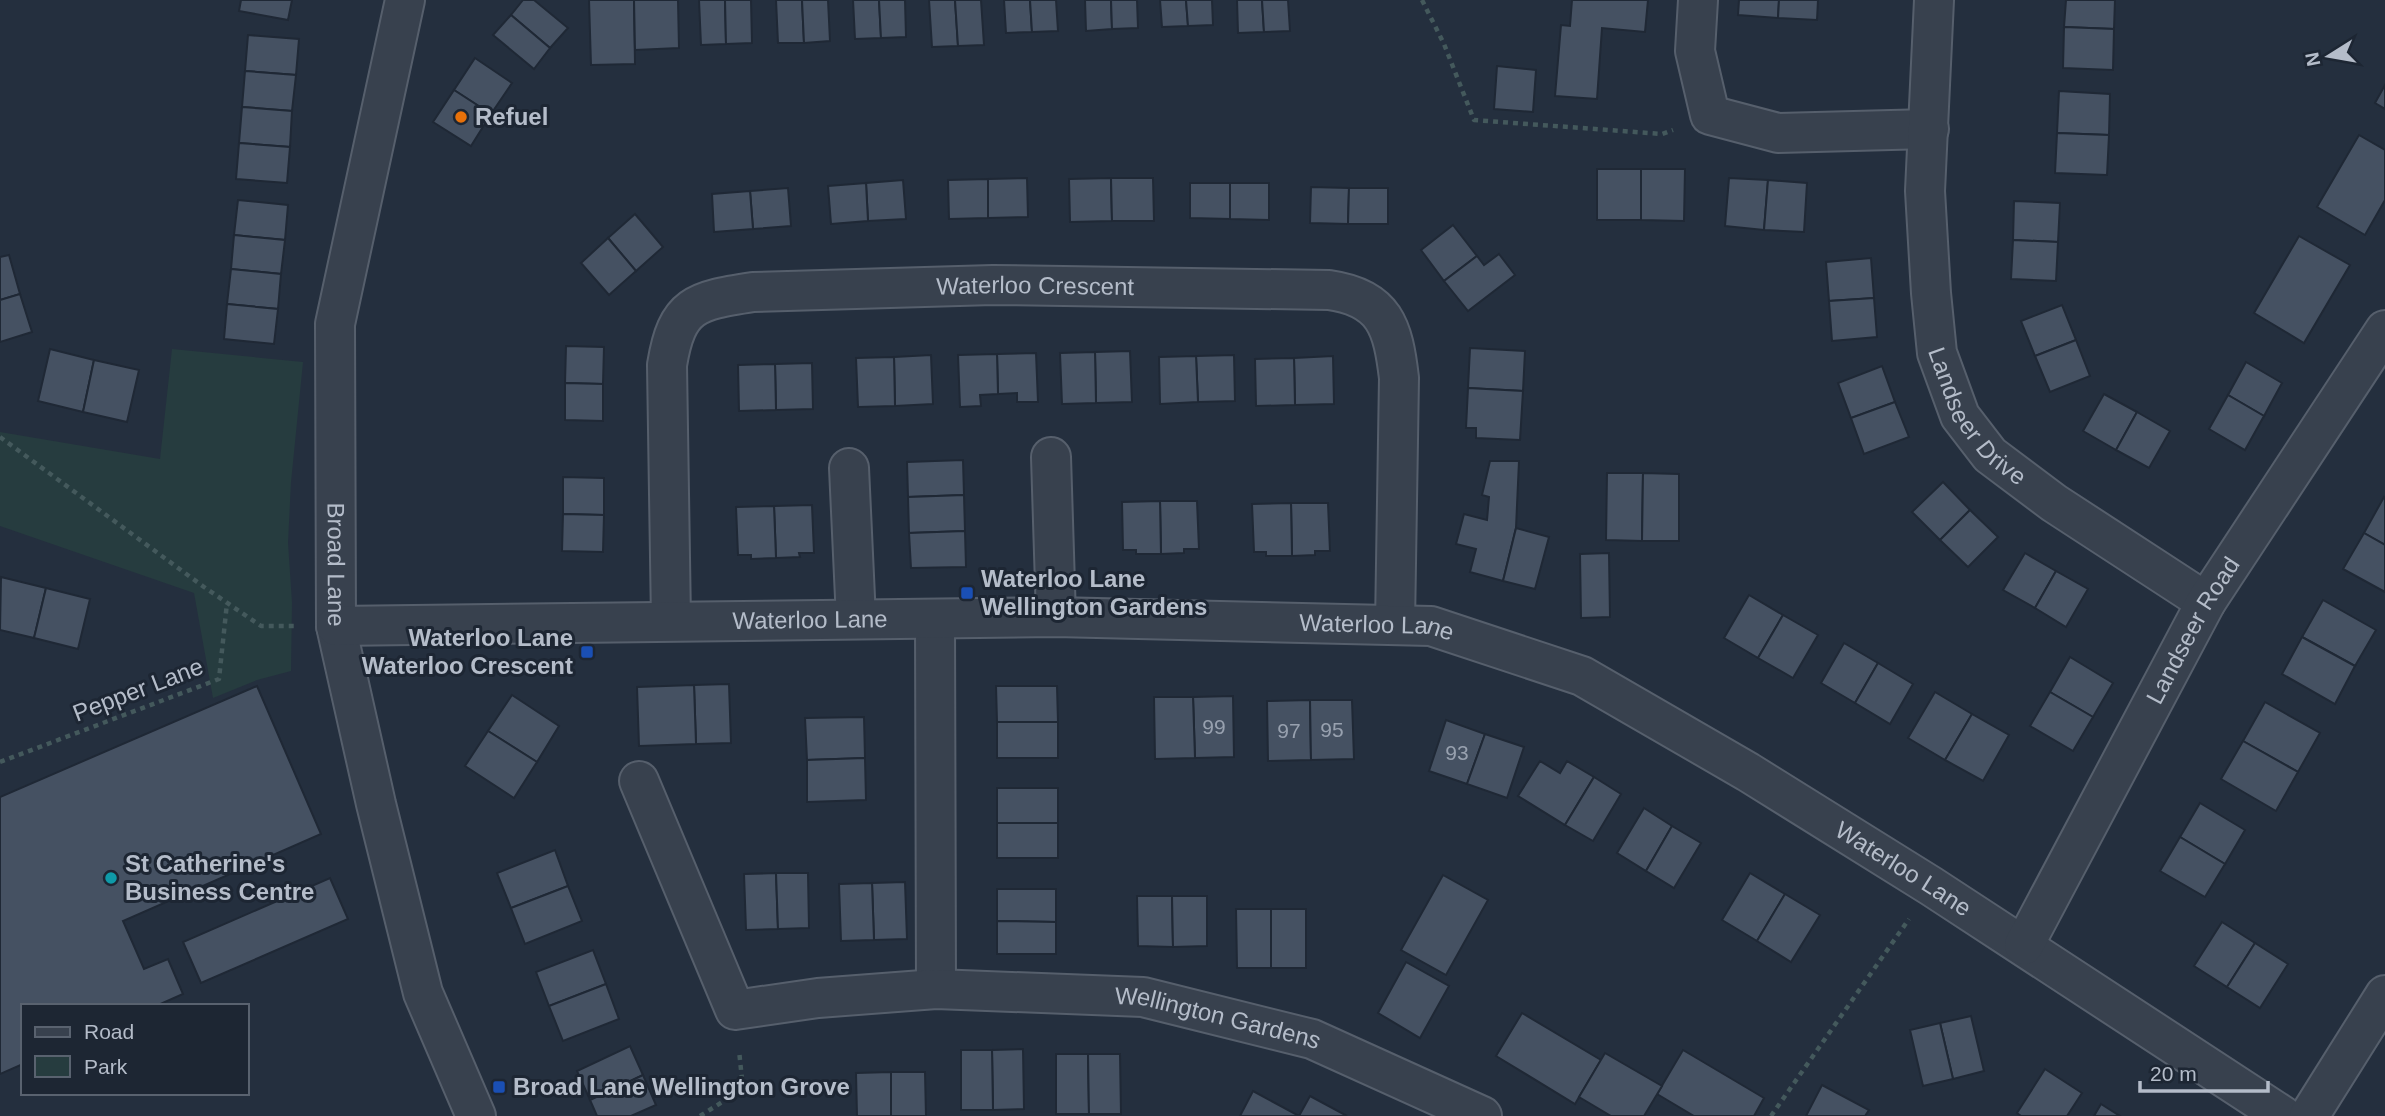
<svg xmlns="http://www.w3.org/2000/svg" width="2385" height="1116" font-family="Arial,sans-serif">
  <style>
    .green { fill: #263c3f }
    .building { fill: #455162; stroke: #1f2835; stroke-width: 2 }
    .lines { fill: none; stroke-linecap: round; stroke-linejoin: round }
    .minor-casing { stroke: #565f6c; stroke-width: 42 }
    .path { stroke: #44595c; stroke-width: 4.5; stroke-dasharray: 5 5; stroke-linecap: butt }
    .minor { stroke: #38414e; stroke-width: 38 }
    .food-dot { fill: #e8710a; stroke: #1d2633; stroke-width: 2.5 }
    .transit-dot { fill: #1a4fb4; stroke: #1d2633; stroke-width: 2.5 }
    .culture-dot { fill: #0f9aa8; stroke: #1d2633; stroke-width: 2.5 }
    .labels { text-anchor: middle; stroke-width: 6; stroke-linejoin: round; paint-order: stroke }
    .number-label { font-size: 21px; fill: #98a1af }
    .poi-label { font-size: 24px; font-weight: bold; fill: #b4bcc9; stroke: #1d2633; text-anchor: start }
    .street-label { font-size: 24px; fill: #b4bcc9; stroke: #1d2633 }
  </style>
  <rect width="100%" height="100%" fill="#242f3e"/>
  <!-- green -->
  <polygon class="green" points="172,349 303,362 291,482 288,543 292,603 291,671 257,680 213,698 194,593 0,526 0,432 160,459"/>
  <!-- building -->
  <g class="building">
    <polygon points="241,0 292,0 288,20 239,11"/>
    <polygon points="523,0 534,0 568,28 550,48 511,15"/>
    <polygon points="589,0 634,0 635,64 591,65"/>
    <polygon points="634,0 678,0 679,48 635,50"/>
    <polygon points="699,0 725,0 726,44 701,45"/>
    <polygon points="725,0 751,0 752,43 726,44"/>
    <polygon points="776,0 802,0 804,43 778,43"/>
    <polygon points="802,0 828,0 830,41 804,43"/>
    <polygon points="853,0 879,0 881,38 855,39"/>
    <polygon points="879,0 905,0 906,37 881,38"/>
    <polygon points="929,0 955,0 958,46 932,47"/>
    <polygon points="955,0 981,0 984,45 958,46"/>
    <polygon points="1004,0 1030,0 1032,32 1006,33"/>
    <polygon points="1030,0 1056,0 1058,31 1032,32"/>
    <polygon points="1085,0 1111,0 1112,29 1086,31"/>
    <polygon points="1111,0 1137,0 1138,28 1112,29"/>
    <polygon points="1160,0 1186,0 1188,26 1162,27"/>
    <polygon points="1186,0 1212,0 1213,25 1188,26"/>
    <polygon points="1237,0 1262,0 1264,32 1238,33"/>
    <polygon points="1262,0 1288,0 1290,31 1264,32"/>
    <polygon points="1572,0 1648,0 1645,32 1602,28 1597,99 1555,96 1561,25 1570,26"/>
    <polygon points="1739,0 1779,0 1778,18 1738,15"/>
    <polygon points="1779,0 1818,0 1817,20 1778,18"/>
    <polygon points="2066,0 2115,0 2114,29 2064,27"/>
    <polygon points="511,15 550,48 534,69 493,35"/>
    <polygon points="2064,27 2114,29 2113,70 2063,68"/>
    <polygon points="248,35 299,39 296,75 245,71"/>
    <polygon points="475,58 512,83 491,114 454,90"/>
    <polygon points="1497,66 1536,70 1533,112 1494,109"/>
    <polygon points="245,71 296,75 292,111 242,107"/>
    <polygon points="2385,85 2385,109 2375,103"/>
    <polygon points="454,90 491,114 471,146 433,122"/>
    <polygon points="2059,91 2110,94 2109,135 2057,133"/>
    <polygon points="242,107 292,111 290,147 239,143"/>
    <polygon points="2057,133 2109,135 2107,175 2055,173"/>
    <polygon points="2359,135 2385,150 2385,200 2365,235 2317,207"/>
    <polygon points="239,143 290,147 287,183 236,179"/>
    <rect x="1597" y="169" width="44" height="51"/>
    <polygon points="1641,169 1685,169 1684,221 1641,220"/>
    <polygon points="1027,178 1028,217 988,218 988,179"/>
    <polygon points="1111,178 1112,221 1070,222 1069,179"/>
    <polygon points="1111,178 1153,178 1154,221 1112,221"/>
    <polygon points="1729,178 1768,180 1764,230 1725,226"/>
    <polygon points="988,179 988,218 949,219 948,180"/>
    <polygon points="903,180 906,219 868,221 866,183"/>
    <polygon points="1768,180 1807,183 1804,232 1764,230"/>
    <polygon points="866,183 868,221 831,224 828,186"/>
    <polygon points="1190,183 1230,183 1230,219 1190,218"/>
    <polygon points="1230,183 1269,183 1269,220 1230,219"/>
    <polygon points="1311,187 1349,188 1348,224 1310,223"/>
    <polygon points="788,188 791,226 753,229 750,191"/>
    <polygon points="1349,188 1388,188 1388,224 1348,224"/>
    <polygon points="750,191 753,229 714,232 712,194"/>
    <polygon points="238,200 288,205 285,240 234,235"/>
    <polygon points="2014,201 2060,203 2058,242 2013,240"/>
    <polygon points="635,214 663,247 636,271 608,238"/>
    <polygon points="1453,225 1477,256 1444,281 1421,250"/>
    <polygon points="234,235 285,240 281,274 231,269"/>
    <polygon points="2299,236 2350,265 2304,343 2254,313"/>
    <polygon points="608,238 636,271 609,295 581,263"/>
    <polygon points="2013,240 2058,242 2056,281 2011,279"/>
    <polygon points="1499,254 1515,275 1468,311 1444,281 1477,256 1484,265"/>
    <polygon points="9,255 20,294 0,300 0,257"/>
    <polygon points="1871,258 1874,298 1829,301 1826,262"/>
    <polygon points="231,269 281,274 278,309 227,304"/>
    <polygon points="20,294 32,332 0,342 0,300"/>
    <polygon points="1874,298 1877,337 1832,341 1829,301"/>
    <polygon points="227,304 278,309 274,344 224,339"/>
    <polygon points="2062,305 2076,340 2035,356 2021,321"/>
    <polygon points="2076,340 2090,376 2050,392 2035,356"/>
    <polygon points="566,346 604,347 603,384 565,383"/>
    <polygon points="1470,348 1525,351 1523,391 1468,388"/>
    <polygon points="50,349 94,360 83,412 38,401"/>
    <polygon points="1130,351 1132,402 1096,403 1095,352"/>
    <polygon points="1095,352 1096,403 1062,404 1060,353"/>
    <polygon points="1036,353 1038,402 1017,402 1017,393 998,394 997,354"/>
    <polygon points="997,354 998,394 980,395 981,406 960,407 958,355"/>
    <polygon points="931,355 933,404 895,406 894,357"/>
    <polygon points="1234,355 1235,401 1198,402 1196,356"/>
    <polygon points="1196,356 1198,402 1160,404 1159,357"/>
    <polygon points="1333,356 1334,404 1295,405 1294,358"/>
    <polygon points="894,357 895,406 858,407 856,358"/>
    <polygon points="1294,358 1295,405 1256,406 1255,359"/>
    <polygon points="94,360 139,370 127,422 83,412"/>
    <polygon points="2246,362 2282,383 2264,416 2228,395"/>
    <polygon points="812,363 813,409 776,410 775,364"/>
    <polygon points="775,364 776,410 739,411 738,365"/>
    <polygon points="1882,366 1895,402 1851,418 1838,383"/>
    <polygon points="565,383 603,384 603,421 565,420"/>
    <polygon points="1468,388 1523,391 1520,440 1476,438 1476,428 1466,428"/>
    <polygon points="2104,394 2137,412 2116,450 2083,431"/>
    <polygon points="2228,395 2264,416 2245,450 2209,429"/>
    <polygon points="1895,402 1909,437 1864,454 1851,418"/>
    <polygon points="2137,412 2170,431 2149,468 2116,450"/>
    <polygon points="963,460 964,495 908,497 907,462"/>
    <polygon points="1490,461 1519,461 1516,528 1503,581 1470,572 1476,549 1456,544 1464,514 1487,520 1489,497 1482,495"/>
    <polygon points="1607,473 1643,473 1642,541 1606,540"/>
    <polygon points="1643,473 1679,474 1679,541 1642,541"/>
    <polygon points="563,477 604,478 604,515 563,514"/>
    <polygon points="1943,482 1970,510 1940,540 1912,512"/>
    <polygon points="964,495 965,531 909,533 908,497"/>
    <polygon points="2384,497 2385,498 2385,545 2364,533"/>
    <polygon points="1160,501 1197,501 1199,549 1184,549 1184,553 1161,554"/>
    <polygon points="1160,501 1161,554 1136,554 1136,550 1123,550 1122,502"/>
    <polygon points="1291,503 1328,503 1330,551 1315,551 1315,555 1292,556"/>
    <polygon points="1291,503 1292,556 1266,556 1266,552 1254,552 1252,504"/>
    <polygon points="812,505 814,553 799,553 800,557 776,558 774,506"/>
    <polygon points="774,506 776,558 751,559 751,555 738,555 736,507"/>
    <polygon points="1970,510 1998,537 1968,567 1940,540"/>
    <polygon points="563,514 604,515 603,552 562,551"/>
    <polygon points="1516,528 1549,537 1535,589 1503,581"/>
    <polygon points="965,531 966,567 911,568 909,533"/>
    <polygon points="2364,533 2385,545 2385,592 2343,569"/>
    <polygon points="1609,553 1610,617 1581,618 1580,554"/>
    <polygon points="2025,553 2056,571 2035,608 2003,590"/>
    <polygon points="2056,571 2088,589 2066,627 2035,608"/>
    <polygon points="1,577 46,588 34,638 0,630"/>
    <polygon points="46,588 90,599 78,649 34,638"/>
    <polygon points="1749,595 1783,615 1758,658 1724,638"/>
    <polygon points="2323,600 2376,630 2355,666 2302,637"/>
    <polygon points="1783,615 1818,635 1793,678 1758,658"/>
    <polygon points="2302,637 2355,666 2335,704 2282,674"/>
    <polygon points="1844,643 1878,663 1855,703 1821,683"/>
    <polygon points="2070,657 2113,683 2093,717 2050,692"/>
    <polygon points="1878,663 1913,684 1890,724 1855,703"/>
    <polygon points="729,684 731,743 696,744 694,685"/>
    <polygon points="694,685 696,744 639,746 637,687"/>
    <polygon points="257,686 321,834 123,921 144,969 168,959 183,994 156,1006 23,1006 23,1064 0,1074 0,797"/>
    <polygon points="996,686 1057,686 1058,722 997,722"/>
    <polygon points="1935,692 1972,714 1945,760 1908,738"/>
    <polygon points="2050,692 2093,717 2073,751 2030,726"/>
    <polygon points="512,695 559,726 537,762 488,731"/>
    <polygon points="1233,696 1234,757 1195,758 1193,697"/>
    <polygon points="1154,697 1193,697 1195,758 1155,759"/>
    <polygon points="1310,700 1311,760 1268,761 1267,701"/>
    <polygon points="1310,700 1352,700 1354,759 1311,760"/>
    <polygon points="2265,702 2320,733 2298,772 2243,741"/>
    <polygon points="1972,714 2009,735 1983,781 1945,760"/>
    <polygon points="864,717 865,758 807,760 805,718"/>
    <polygon points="1446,720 1485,734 1467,784 1429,771"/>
    <rect x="997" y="722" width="61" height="36"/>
    <polygon points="488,731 537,762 514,798 465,766"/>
    <polygon points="1485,734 1524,747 1507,798 1467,784"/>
    <polygon points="2243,741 2298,772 2276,811 2221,779"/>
    <polygon points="865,758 866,800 807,802 807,760"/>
    <polygon points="1540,761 1560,773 1567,761 1594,777 1565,825 1518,796"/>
    <polygon points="1594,777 1621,794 1593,841 1565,825"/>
    <rect x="997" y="788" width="61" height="35"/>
    <polygon points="2200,803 2245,830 2225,864 2180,837"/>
    <polygon points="1644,808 1672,826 1646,871 1617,853"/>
    <rect x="997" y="823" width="61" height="35"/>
    <polygon points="1672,826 1701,843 1674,888 1646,871"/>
    <polygon points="2180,837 2225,864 2205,897 2160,871"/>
    <polygon points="555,850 568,886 511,908 497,873"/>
    <polygon points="776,873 778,929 746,930 744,874"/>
    <polygon points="776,873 808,873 809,928 778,929"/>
    <polygon points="1750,873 1785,894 1757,941 1722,920"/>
    <polygon points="1443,875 1488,900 1446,975 1401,950"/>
    <polygon points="330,878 348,919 201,983 183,942"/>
    <polygon points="905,882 907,939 874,940 872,883"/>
    <polygon points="872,883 874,940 841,941 839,884"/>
    <polygon points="568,886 582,921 525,944 511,908"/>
    <polygon points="997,889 1056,889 1056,922 997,921"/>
    <polygon points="1785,894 1820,915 1791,962 1757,941"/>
    <polygon points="1137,896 1172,896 1173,947 1138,946"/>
    <polygon points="1172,896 1207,896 1207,946 1173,947"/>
    <polygon points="1236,909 1271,909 1271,968 1237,968"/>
    <rect x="1271" y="909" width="35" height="59"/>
    <polygon points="997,921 1056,922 1056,954 997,954"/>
    <polygon points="2222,922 2255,943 2227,987 2194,966"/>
    <polygon points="2255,943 2288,964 2260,1008 2227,987"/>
    <polygon points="593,950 606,984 549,1006 536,972"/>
    <polygon points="1406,962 1449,986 1420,1038 1378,1013"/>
    <polygon points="606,984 619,1019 563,1041 549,1006"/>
    <polygon points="1522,1013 1601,1060 1575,1104 1496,1056"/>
    <polygon points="1971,1016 1984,1071 1953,1079 1940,1023"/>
    <polygon points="1940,1023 1953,1079 1923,1086 1910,1030"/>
    <polygon points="630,1046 643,1075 590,1100 577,1071"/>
    <polygon points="1023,1049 1024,1109 993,1110 992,1050"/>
    <polygon points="961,1050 992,1050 993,1110 961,1110"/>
    <polygon points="1683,1050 1764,1098 1754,1116 1694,1116 1657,1094"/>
    <polygon points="1605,1053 1662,1086 1644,1116 1611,1116 1579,1097"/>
    <polygon points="1056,1054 1088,1054 1089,1114 1056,1114"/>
    <polygon points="1088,1054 1120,1054 1121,1114 1089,1114"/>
    <polygon points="2045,1069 2082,1093 2067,1116 2021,1116 2017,1113"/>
    <polygon points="891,1072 891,1116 857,1116 856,1073"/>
    <polygon points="891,1072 925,1072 926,1116 891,1116"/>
    <polygon points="643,1075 656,1105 631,1116 597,1116 590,1100"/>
    <polygon points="1822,1085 1869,1110 1865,1116 1806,1116"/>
    <polygon points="1253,1091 1299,1116 1240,1116"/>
    <polygon points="1310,1096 1347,1116 1299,1116"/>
    <polygon points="2101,1104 2120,1116 2094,1116"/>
  </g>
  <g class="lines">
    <defs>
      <g id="minor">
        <path id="s1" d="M405 0 335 324 336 626 376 804 423 993 476 1116"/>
        <polyline points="1698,0 1695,51 1710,115 1778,133 1929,129"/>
        <path id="s2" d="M1934 0 1925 191 1931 293 1937 353 1960 416 1990 455 2054 503 2206 602"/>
        <polyline points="1051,457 1056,617"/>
        <polyline points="849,468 856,619"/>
        <polyline points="935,620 936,989"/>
        <path id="s3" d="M671 621 667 365C677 304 695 301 753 292L993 285 1329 290C1385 298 1393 327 1399 378L1395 625"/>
        <path id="s4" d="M336 626 1056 617 1431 626 1582 676 1748 772 1931 886 2283 1116"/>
        <path id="s5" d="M639 781 735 1010 818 998 936 989 1143 997 1312 1039 1482 1116"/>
        <path id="s6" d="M2024 945 2206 602 2385 330"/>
        <polyline points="2309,1116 2385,995"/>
      </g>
    </defs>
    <!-- minor casing -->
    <use href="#minor" class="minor-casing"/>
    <!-- path -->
    <g class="path">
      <polyline points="1422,0 1444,44 1474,120 1662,134 1673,130"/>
      <polyline points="0,437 204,587 261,626 297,626"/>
      <polyline points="0,762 219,679 227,603"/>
      <polyline points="700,1116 743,1089 739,1050"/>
      <polyline points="1771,1116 1909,919"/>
    </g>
    <!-- minor -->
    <use href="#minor" class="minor"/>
  </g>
  <!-- markers -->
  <circle class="food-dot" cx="461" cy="117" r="7"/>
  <g class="transit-dot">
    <rect x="960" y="586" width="14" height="14" rx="3.5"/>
    <rect x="580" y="645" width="14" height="14" rx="3.5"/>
    <rect x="492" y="1080" width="14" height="14" rx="3.5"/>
  </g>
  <circle class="culture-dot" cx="111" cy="878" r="7"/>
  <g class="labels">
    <!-- number labels -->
    <g class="number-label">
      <text x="1214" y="734">99</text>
      <text x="1332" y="737">95</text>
      <text x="1289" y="738">97</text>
      <text x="1457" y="760">93</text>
    </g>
    <!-- poi labels -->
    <g class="poi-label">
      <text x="475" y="125">Refuel</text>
      <text x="981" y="587">Waterloo Lane<tspan x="981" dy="28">Wellington Gardens</tspan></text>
      <text x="573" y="646" text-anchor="end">Waterloo Lane<tspan x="573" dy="28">Waterloo Crescent</tspan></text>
      <text x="125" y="872">St Catherine's<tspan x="125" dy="28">Business Centre</tspan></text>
      <text x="513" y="1095">Broad Lane Wellington Grove</text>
    </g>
    <!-- street labels -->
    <g class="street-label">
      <text dy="8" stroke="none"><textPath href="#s3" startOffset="665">Waterloo Crescent</textPath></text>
      <text dy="8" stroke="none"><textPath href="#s2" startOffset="430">Landseer Drive</textPath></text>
      <text dy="8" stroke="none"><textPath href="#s1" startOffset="572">Broad Lane</textPath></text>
      <text dy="8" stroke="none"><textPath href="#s4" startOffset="474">Waterloo Lane</textPath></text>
      <text dy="8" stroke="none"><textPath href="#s4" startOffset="1041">Waterloo Lane</textPath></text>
      <text dy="8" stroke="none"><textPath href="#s6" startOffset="357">Landseer Road</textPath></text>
      <text transform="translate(138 690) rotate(-21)" y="8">Pepper Lane</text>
      <text dy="8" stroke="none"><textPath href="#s4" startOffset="1629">Waterloo Lane</textPath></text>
      <text dy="8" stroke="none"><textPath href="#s5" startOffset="735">Wellington Gardens</textPath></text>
    </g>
  </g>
  <!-- legend -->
  <rect x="21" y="1004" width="228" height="91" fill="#1d2633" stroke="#59626f" stroke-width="2"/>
  <rect x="35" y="1027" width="35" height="10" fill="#38414e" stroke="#59626f" stroke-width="2"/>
  <text x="84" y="1039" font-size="21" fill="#b4bcc9">Road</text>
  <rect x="35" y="1056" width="35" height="21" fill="#263c3f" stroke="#59626f" stroke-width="2"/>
  <text x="84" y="1074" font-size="21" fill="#b4bcc9">Park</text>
  <!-- north arrow -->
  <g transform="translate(2329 56) rotate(259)" stroke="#1d2633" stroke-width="5" paint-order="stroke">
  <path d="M0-5L12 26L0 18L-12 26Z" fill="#b4bcc9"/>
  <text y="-10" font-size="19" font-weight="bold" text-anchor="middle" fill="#b4bcc9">N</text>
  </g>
  <!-- scale -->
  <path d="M2140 1081v10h128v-10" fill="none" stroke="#b4bcc9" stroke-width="3.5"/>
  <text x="2150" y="1081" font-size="21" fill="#b4bcc9" stroke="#1d2633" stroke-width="5" paint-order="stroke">20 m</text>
</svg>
